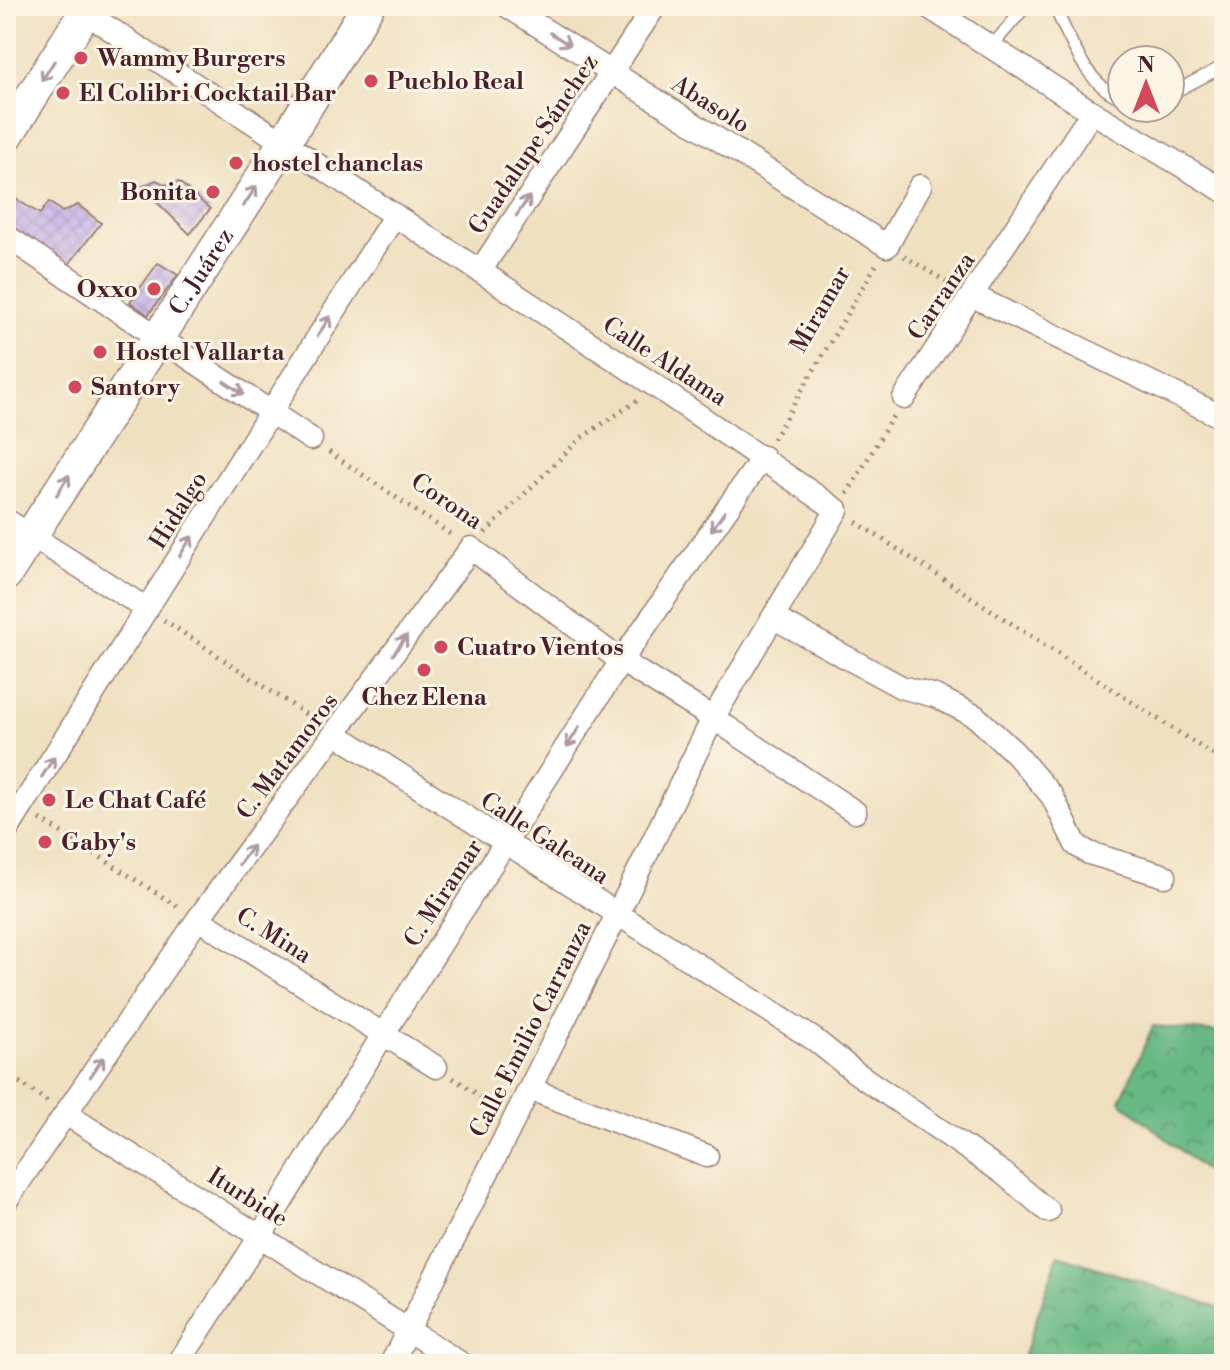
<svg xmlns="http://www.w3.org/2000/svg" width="1230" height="1370" font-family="'Libre Bodoni',serif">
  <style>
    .forest { fill: url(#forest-crowns); stroke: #596c58; stroke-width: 2 }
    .building { fill: url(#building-cross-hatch) }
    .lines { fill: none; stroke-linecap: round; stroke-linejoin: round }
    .service-casing { stroke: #9c8076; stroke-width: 14 }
    .minor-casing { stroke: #9c8076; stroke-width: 25 }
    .secondary-casing { stroke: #9c8076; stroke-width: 35 }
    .path { stroke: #9c8076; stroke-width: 5; stroke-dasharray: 2 6; stroke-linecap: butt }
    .service { stroke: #fff; stroke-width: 11 }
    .minor { stroke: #fff; stroke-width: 22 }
    .secondary { stroke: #fff; stroke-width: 32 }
    .oneway { stroke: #ae9aa0 }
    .poi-dot { fill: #d1495b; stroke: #fcf5e5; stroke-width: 3 }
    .labels { text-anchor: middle; stroke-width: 6; stroke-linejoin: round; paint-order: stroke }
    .poi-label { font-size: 24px; font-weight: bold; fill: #4a1f2b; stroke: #fcf5e5; text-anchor: start }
    .street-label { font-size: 24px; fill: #4a1f2b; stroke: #fcf5e5 }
  </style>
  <defs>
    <pattern id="forest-crowns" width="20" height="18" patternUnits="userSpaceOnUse" patternTransform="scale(2)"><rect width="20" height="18" fill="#68b884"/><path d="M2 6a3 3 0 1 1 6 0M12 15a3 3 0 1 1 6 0" fill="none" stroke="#58956c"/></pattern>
    <pattern id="building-cross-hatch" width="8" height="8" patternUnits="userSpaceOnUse" patternTransform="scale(2)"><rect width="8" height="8" fill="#bca7eb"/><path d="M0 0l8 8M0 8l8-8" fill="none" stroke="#9b87bf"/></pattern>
  </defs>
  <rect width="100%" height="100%" fill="#fcf5e5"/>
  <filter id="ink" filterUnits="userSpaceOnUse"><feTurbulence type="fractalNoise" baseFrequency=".0125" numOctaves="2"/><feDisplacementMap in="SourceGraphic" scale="16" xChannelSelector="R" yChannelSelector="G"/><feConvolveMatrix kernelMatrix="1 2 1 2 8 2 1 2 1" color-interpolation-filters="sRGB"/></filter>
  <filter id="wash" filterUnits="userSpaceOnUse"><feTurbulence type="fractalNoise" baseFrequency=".006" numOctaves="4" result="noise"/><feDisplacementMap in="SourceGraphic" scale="32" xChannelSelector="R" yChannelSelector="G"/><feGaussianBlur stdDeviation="1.8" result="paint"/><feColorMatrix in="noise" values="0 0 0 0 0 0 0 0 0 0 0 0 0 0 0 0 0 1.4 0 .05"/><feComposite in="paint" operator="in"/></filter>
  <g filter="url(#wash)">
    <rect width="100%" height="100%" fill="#efe0c0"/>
    <!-- forest -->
    <g class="forest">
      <polygon points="1153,1026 1224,1033 1224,1186 1120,1101"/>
      <polygon points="1058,1255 1224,1309 1224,1364 1021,1364"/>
    </g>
    <g id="blocks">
      <!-- building -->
      <g class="building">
        <polygon points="156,180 166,185 179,182 210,209 190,234 141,187"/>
        <polygon points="6,193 40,214 49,202 62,212 78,205 101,223 66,268 6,226"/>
        <polygon points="158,263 178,275 148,315 130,302"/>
      </g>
    </g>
  </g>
  <g filter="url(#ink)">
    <use href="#blocks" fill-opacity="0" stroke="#9c8076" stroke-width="2"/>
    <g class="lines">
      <defs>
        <g id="service">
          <path d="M1054 6C1070 38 1086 86 1122 98"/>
          <polyline points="991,47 1026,6"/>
          <polyline points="1170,94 1224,66"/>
        </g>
        <g id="minor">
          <polyline points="75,6 657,387 837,510 713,718 617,915 391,1364"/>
          <polyline points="507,6 887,246 920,186"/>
          <polyline points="927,6 1092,112 1224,191"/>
          <polyline points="6,236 311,439"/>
          <polyline points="480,271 655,6"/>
          <polyline points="973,296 1224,418"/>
          <polyline points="904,398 1092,112"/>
          <polyline points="6,520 147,609"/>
          <polyline points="774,618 901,687 935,696 975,716 1015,753 1052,796 1076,845 1089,853 1165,876"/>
          <polyline points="336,734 815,1040 855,1072 1003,1173 1048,1211"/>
          <polyline points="6,832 395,215"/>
          <polyline points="198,919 436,1067"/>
          <polyline points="530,1089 707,1156"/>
          <polyline points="66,1114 462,1364"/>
          <polyline points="6,1201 198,919 471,548 621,661 713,718 855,812"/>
          <polyline points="178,1364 261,1235 384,1033 621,661 763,457"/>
        </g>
        <g id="secondary">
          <polyline points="6,137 89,6"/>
          <path id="s1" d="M6 574 284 143 368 6"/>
        </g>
      </defs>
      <!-- service casing -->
      <use href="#service" class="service-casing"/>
      <!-- minor casing -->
      <use href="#minor" class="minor-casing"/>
      <!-- secondary casing -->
      <use href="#secondary" class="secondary-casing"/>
      <!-- path -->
      <g class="path">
        <polyline points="904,256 953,286"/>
        <polyline points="773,439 876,265"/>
        <polyline points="329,452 453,536"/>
        <polyline points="847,494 893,416"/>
        <polyline points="856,522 1224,762"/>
        <polyline points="485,533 581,438 637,401"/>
        <polyline points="164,620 319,723"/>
        <polyline points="40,819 180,908"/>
        <polyline points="6,1073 48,1102"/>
        <polyline points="453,1078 498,1108"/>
      </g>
      <!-- service -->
      <use href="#service" class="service"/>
      <!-- minor -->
      <use href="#minor" class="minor"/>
      <!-- secondary -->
      <use href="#secondary" class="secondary"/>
    </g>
    <!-- one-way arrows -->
    <defs><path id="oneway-shaft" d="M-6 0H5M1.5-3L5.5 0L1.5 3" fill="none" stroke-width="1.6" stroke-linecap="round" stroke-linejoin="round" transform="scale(2)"/></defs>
    <g class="oneway">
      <use href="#oneway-shaft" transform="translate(560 39) rotate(32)"/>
      <use href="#oneway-shaft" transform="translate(48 71) rotate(122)"/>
      <use href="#oneway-shaft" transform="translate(250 196) rotate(-57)"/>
      <use href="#oneway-shaft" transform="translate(523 206) rotate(-56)"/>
      <use href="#oneway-shaft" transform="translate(324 326) rotate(-57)"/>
      <use href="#oneway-shaft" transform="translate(234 388) rotate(33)"/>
      <use href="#oneway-shaft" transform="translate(63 485) rotate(-58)"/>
      <use href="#oneway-shaft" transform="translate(718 521) rotate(125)"/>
      <use href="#oneway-shaft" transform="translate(186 546) rotate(-58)"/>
      <use href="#oneway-shaft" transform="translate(400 645) rotate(-54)"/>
      <use href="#oneway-shaft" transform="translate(573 737) rotate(122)"/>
      <use href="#oneway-shaft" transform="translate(48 767) rotate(-58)"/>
      <use href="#oneway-shaft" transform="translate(246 855) rotate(-53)"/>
      <use href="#oneway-shaft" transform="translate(97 1067) rotate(-56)"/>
    </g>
  </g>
  <!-- markers -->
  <g class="poi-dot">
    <circle cx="81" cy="58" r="8"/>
    <circle cx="371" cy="81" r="8"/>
    <circle cx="63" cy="93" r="8"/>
    <circle cx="236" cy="163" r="8"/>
    <circle cx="213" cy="192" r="8"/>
    <circle cx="154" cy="289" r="8"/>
    <circle cx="100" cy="352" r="8"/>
    <circle cx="75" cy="387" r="8"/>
    <circle cx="441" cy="647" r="8"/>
    <circle cx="424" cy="670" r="8"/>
    <circle cx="49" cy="800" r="8"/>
    <circle cx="45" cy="842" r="8"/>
  </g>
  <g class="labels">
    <!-- poi labels -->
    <g class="poi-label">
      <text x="97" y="66">Wammy Burgers</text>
      <text x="387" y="89">Pueblo Real</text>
      <text x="79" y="101">El Colibri Cocktail Bar</text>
      <text x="252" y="171">hostel chanclas</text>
      <text x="197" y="200" text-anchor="end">Bonita</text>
      <text x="138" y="297" text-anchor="end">Oxxo</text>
      <text x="116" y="360">Hostel Vallarta</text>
      <text x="91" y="395">Santory</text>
      <text x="457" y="655">Cuatro Vientos</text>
      <text x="424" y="705" text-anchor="middle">Chez Elena</text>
      <text x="65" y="808">Le Chat Café</text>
      <text x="61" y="850">Gaby's</text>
    </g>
    <!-- street labels -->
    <g class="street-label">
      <text transform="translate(711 104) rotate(32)" y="8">Abasolo</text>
      <text transform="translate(533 144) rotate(-56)" y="8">Guadalupe Sánchez</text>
      <text dy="8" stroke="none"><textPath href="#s1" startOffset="360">C. Juárez</textPath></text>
      <text transform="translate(941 296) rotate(-56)" y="8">Carranza</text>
      <text transform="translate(820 309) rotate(-60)" y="8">Miramar</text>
      <text transform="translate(665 361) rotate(33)" y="8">Calle Aldama</text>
      <text transform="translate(447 501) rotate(34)" y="8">Corona</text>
      <text transform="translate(178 510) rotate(-58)" y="8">Hidalgo</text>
      <text transform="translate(287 756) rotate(-53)" y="8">C. Matamoros</text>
      <text transform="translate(545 838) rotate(33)" y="8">Calle Galeana</text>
      <text transform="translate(443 893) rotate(-57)" y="8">C. Miramar</text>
      <text transform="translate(274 935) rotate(32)" y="8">C. Mina</text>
      <text transform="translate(530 1029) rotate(-63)" y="8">Calle Emilio Carranza</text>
      <text transform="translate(248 1197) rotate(32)" y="8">Iturbide</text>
    </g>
  </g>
  <!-- margin -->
  <rect width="1230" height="1370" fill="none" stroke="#fcf5e5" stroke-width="32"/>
  <!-- north arrow -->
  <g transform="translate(1146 84)"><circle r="38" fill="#fcf5e5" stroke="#b59f9b" stroke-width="2"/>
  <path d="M0-6L14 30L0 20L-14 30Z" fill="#d1495b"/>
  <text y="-12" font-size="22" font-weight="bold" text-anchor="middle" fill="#4a1f2b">N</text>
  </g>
</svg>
